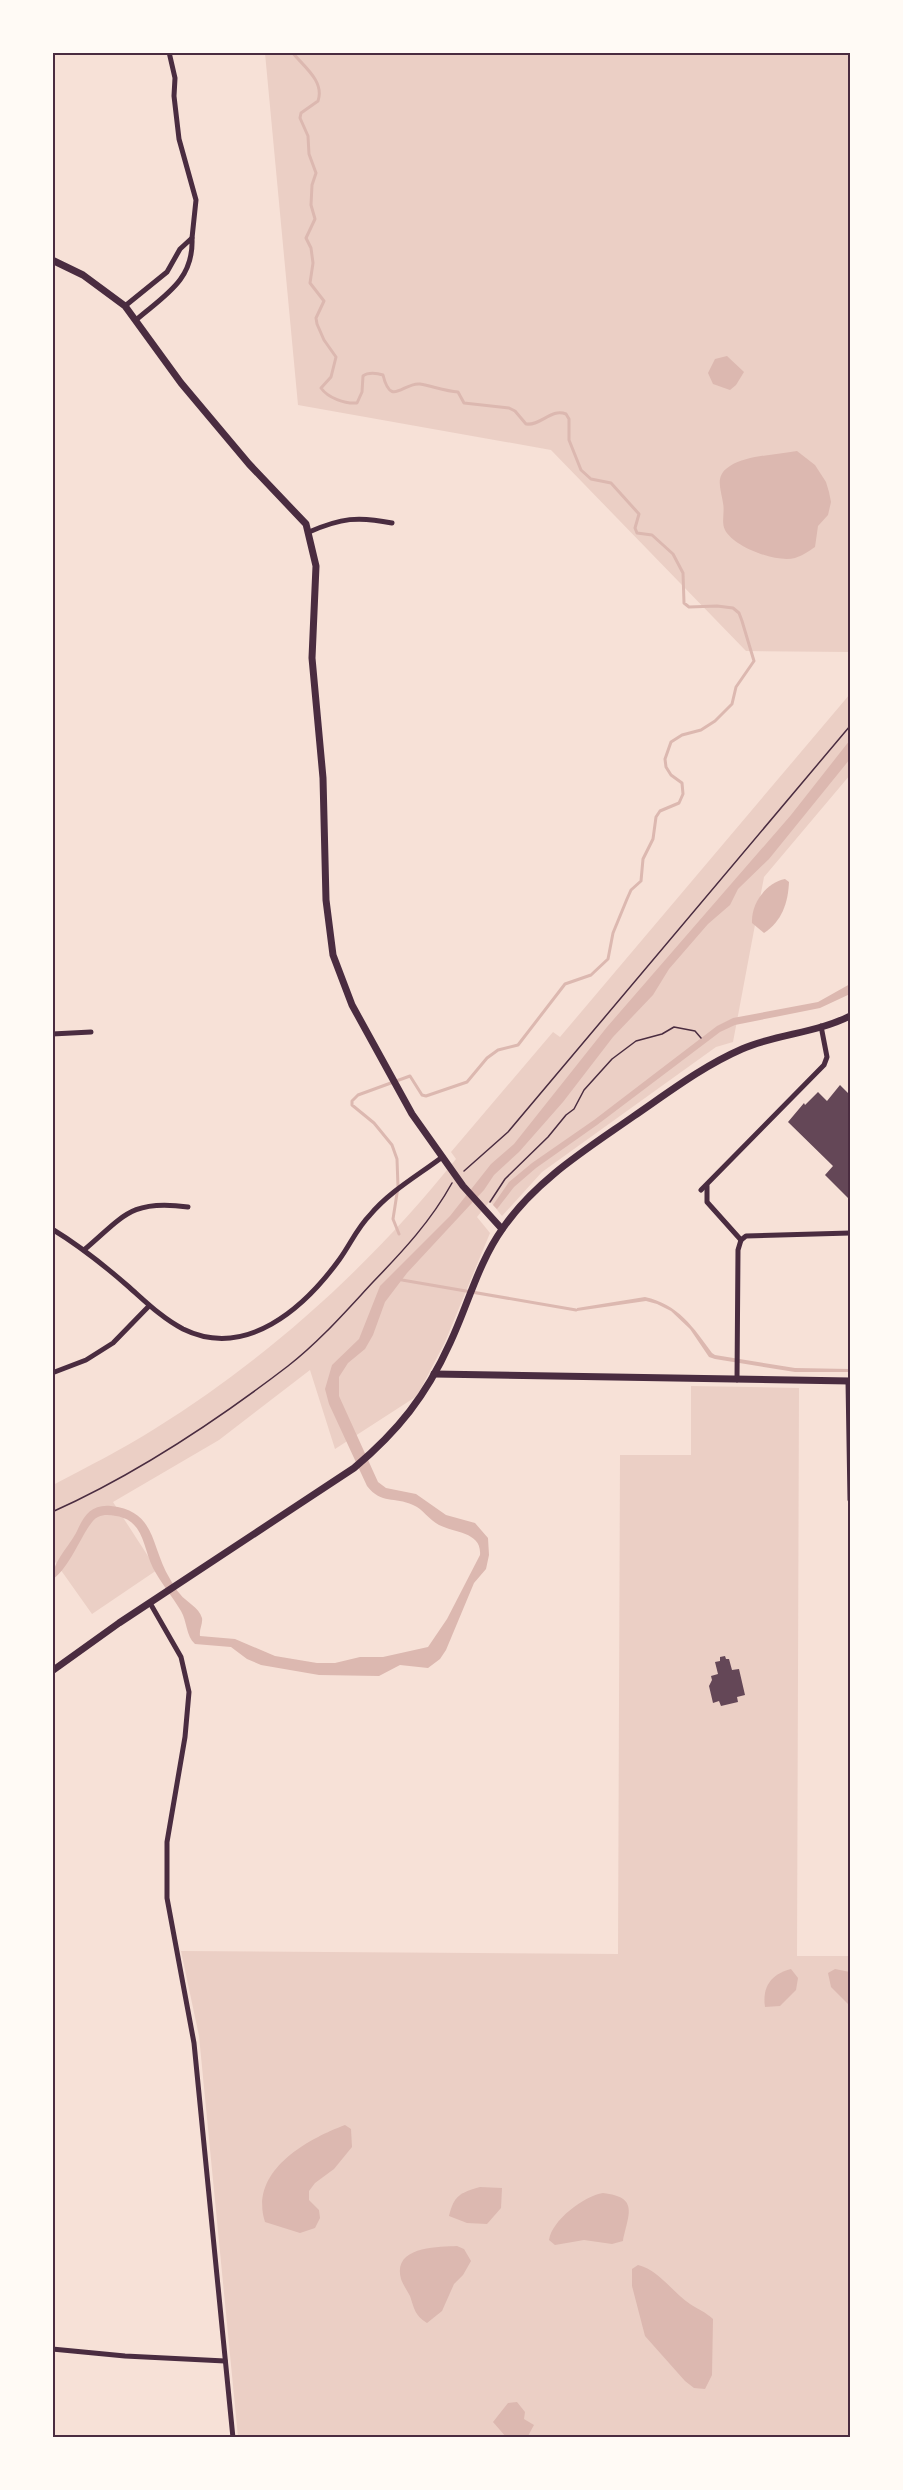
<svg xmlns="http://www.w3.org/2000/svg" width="903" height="2490" font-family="Raleway,sans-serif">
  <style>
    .green { fill: #ebcfc5 }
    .water { fill: #dcb8b0 }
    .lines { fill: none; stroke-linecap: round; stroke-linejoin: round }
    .stream { stroke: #dcb8b0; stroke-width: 3 }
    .building { fill: #644757 }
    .path { stroke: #4a2c40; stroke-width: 1.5 }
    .minor { stroke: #4a2c40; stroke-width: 5 }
    .tertiary { stroke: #4a2c40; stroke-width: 7 }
    .neatline { fill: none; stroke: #4a2c40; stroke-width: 2 }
  </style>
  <rect width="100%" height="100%" fill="#f7e1d7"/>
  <!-- green -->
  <g class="green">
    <polygon points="265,53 850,53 850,652 746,651 551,450 298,405"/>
    <path d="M850 694V775L764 877 733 1042 716 1047 542 1172 502 1216 490 1201 477 1217 490 1233 445 1342 417 1396 335 1449 310 1370 219 1440 113 1502 157 1570 92 1614 53 1559V1485C87 1467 123 1449 156 1428 271 1356 371 1265 456 1159L451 1152 553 1032 560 1037Z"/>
    <polygon points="691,1386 799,1388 797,1956 850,1956 850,2437 238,2437 199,2036 181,1951 618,1954 620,1455 691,1455"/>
  </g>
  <!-- water -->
  <g class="water">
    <polygon points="727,356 744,372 736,385 730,390 713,384 708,373 715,359"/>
    <path d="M797 451 815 465 826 482 829 492 831 502 828 515 818 526 815 547C809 551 802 556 795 558 776 563 734 547 725 530 721 522 725 512 723 503 721 488 714 476 730 466 748 455 776 455 797 451Z"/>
    <path d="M850 740V759L769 859 738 889 730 905 708 924 669 969 653 995 613 1037 563 1102 519 1152 494 1175 484 1190 407 1273 385 1302 373 1335 365 1349 348 1363 339 1377V1396L378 1482 386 1488 416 1494 446 1515 475 1523 488 1538 489 1555 486 1569 474 1583 446 1650 440 1659 428 1668 400 1665 379 1676 319 1675 261 1665 247 1659 231 1647 195 1644C186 1636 187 1621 181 1611 172 1596 161 1583 153 1568 143 1548 144 1520 116 1516 110 1515 104 1514 98 1517 85 1523 73 1565 53 1579 52 1562 69 1547 77 1531 84 1515 92 1504 111 1506 157 1511 150 1546 170 1579 173 1584 176 1590 180 1594 186 1602 199 1607 202 1618 203 1624 199 1629 200 1636L235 1639 275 1656 317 1663H335L360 1657H383L428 1647 447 1619 480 1555C482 1532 455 1533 439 1525 429 1520 423 1509 413 1505 394 1496 382 1505 367 1486L329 1404 325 1389 332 1365 359 1339 380 1286 450 1216 491 1164 514 1144 607 1027 791 815Z"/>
    <path d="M785 879 789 882C788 903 782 921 764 933L752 923C751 903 766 883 785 879Z"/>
    <polygon points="850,984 850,994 820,1008 735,1025 720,1032 597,1125 536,1168 514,1187 497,1209 493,1205 509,1182 532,1163 594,1120 717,1026 733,1018 818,1002"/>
    <path d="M645 1297C678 1304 694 1328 712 1353L715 1355 795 1368 850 1369V1372H795L715 1359 709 1357 690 1329 671 1311 657 1304 646 1301 577 1311V1308Z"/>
    <path d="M791 1969 798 1978 796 1990 780 2006 765 2007C762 1987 771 1974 791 1969Z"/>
    <polygon points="835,1969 850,1972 850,2006 831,1987 828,1973"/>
    <path d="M345 2125 351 2129 352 2147 334 2169 315 2183 309 2191V2200L319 2210 320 2218 315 2228 300 2233 265 2222C249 2172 305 2140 345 2125Z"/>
    <path d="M480 2187 502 2188 501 2208 487 2224 467 2223 449 2216C454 2195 460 2193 480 2187Z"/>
    <path d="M603 2193C640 2197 628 2215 623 2241L612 2244 584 2240 555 2245 549 2240C552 2220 584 2196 603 2193Z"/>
    <path d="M457 2246 464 2249 471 2261 463 2275 454 2284 442 2311 427 2323C415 2316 414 2308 410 2296 407 2290 403 2285 401 2279 392 2246 438 2247 457 2246Z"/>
    <path d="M638 2265C659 2270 672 2292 690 2304 699 2310 704 2311 713 2319L712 2375 705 2389 694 2388 685 2381 645 2336 632 2286V2269Z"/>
    <polygon points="517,2402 525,2412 524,2419 534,2425 528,2436 506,2437 493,2422 508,2403"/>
  </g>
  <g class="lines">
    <!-- stream -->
    <g class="stream">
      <path d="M292 52C303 66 325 81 318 101L301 113 300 118 308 136 309 154 316 173 312 185 311 205 315 219 306 238 311 248 313 263 310 283 324 301 316 318 317 324 324 340 336 357 331 377 321 388C328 398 345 404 357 403L362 392 363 376C368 372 377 373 383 375 391 408 403 382 420 384 432 386 445 391 458 392L464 403 509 408 515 411 526 424C541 426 551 408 566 414L569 419V440L581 470 591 479 611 483 639 514 635 528 637 533 652 535 673 554 683 573 684 603 689 607 717 606 733 608 739 613 742 621 754 661 736 687 732 704 715 721 701 730 682 735 671 742 665 759 666 767 671 775 682 783 683 794 679 803 660 811 656 817 653 839 643 859 641 881 631 890 627 899 613 933 608 959 591 975 565 984 518 1045 498 1050 487 1058 467 1082 426 1096 422 1095 410 1076 358 1095 352 1101V1105L374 1123 392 1145 397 1159 398 1187 393 1219 399 1234"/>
      <polyline points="402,1280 576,1310"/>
    </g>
  </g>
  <!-- building -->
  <g class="building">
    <polygon points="840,1085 850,1095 850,1200 825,1175 833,1166 788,1122 804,1103 805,1105 818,1092 827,1101"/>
    <polygon points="725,1656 726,1659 729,1659 732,1670 739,1669 745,1695 737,1697 738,1702 721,1706 719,1701 713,1703 709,1686 712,1680 711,1676 718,1674 715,1662 720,1661 720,1657"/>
  </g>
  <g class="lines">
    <!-- path -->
    <g class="path">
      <polyline points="464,1171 508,1132 850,726"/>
      <polyline points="490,1202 505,1179 548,1137 566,1115 574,1109 584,1090 612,1059 636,1041 662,1034 674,1027 695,1031 701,1038"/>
      <path d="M52 1512C137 1474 215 1422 288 1366 319 1342 346 1311 373 1282 403 1251 431 1221 452 1183"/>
    </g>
    <!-- minor -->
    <g class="minor">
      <polyline points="169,52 175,78 174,96 179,139 196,200 192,238"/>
      <path d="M125 306 167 272 180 249 192 238C194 280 165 295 136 320"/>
      <path d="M309 532C341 518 358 516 392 523"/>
      <polyline points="52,1034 91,1032"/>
      <polyline points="707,1186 707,1202 741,1240"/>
      <polyline points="701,1190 824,1065 827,1057 821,1026"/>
      <path d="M52 1229C80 1246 105 1266 129 1287 146 1302 162 1318 183 1329 246 1360 304 1308 339 1260 350 1245 357 1228 370 1215 389 1192 417 1176 441 1158"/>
      <polyline points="741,1240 746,1236 850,1233"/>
      <path d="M84 1250C124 1216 131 1199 188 1207"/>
      <polyline points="52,1373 86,1360 113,1343 149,1306"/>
      <polyline points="737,1380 738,1250 741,1240"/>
      <polyline points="848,1381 850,1500"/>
      <polyline points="150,1603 181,1657 189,1692 185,1737 167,1842 167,1898 194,2043 233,2438"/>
      <polyline points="52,2349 125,2356 225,2361"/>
    </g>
    <!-- tertiary -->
    <g class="tertiary">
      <polyline points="52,260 83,275 125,306 181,383 249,464 306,524 316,566 312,658 323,778 326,900 333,955 352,1005 412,1114 463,1186 502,1229"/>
      <polyline points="434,1374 850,1381"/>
      <path d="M52 1671 119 1623 354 1468C398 1431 426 1396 450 1343 468 1305 478 1263 503 1228 536 1180 587 1149 634 1116 669 1092 703 1066 742 1049 776 1034 817 1033 850 1016"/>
    </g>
  </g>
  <!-- border -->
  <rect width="903" height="2490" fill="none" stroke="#fffaf5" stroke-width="108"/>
  <rect x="54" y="54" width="795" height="2382" class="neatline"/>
</svg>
